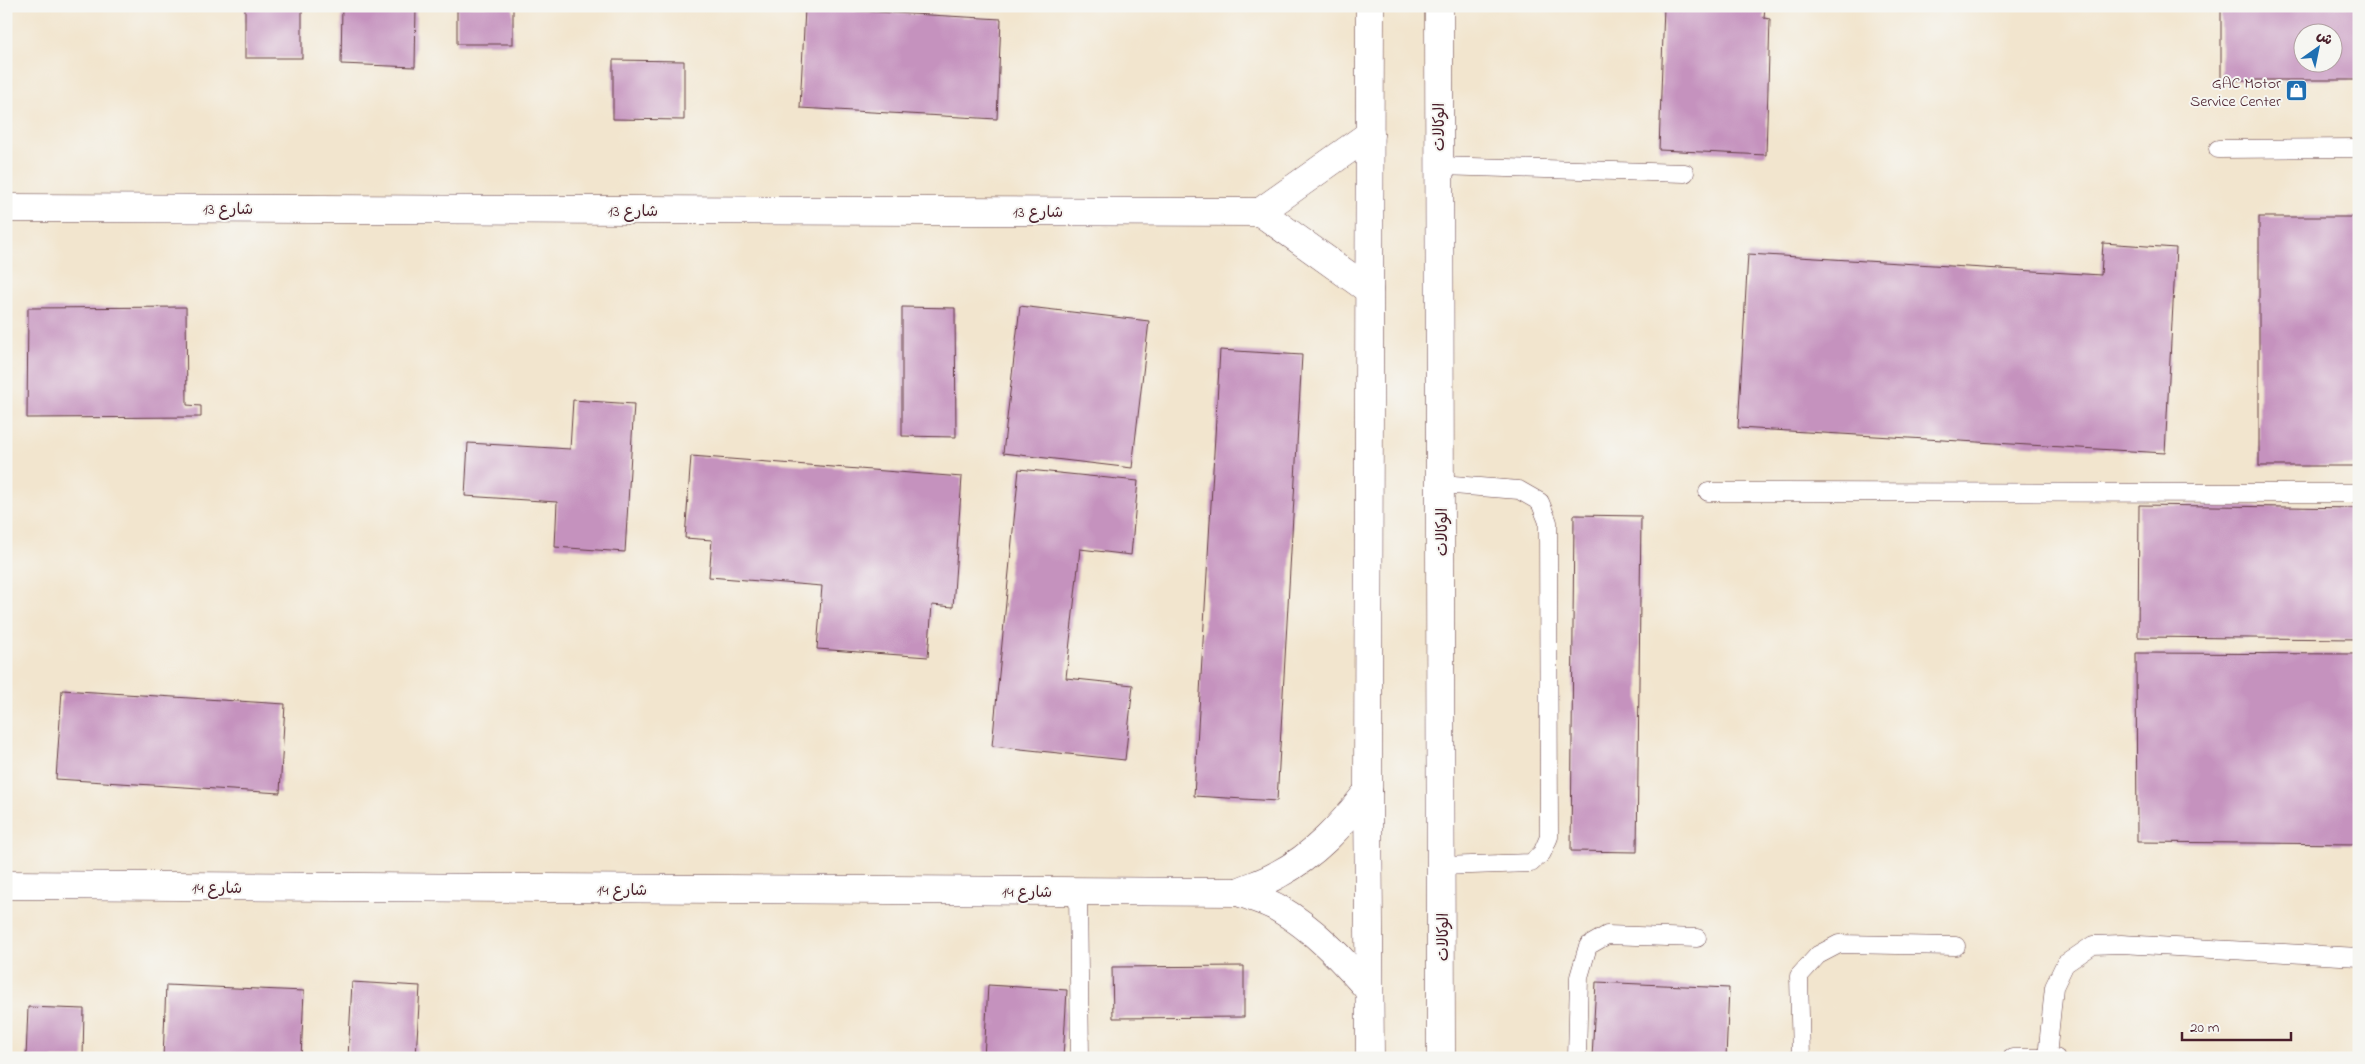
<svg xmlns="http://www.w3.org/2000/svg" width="2365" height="1064" font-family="'Indie Flower','Playpen Sans Arabic',sans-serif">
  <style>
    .building { fill: #c592be; fill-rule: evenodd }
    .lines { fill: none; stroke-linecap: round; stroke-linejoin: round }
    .service-casing { stroke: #633d43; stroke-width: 19 }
    .minor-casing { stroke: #633d43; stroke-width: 29 }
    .service { stroke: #fff; stroke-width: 18 }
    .minor { stroke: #fff; stroke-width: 28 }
    .labels { text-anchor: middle; stroke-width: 4; stroke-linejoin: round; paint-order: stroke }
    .poi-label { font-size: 16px; fill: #4a1f2b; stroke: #f6f6f2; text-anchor: end }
    .street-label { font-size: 16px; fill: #4a1f2b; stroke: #f6f6f2 }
  </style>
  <rect width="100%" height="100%" fill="#f6f6f2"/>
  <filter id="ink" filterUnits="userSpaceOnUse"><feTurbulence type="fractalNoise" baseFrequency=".02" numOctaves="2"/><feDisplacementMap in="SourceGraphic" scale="10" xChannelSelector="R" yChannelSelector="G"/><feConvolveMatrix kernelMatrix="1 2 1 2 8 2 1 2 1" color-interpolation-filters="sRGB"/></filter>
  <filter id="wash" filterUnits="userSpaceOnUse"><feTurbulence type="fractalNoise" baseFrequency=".0096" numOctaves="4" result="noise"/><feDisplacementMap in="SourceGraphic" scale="20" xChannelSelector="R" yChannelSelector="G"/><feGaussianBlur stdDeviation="1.12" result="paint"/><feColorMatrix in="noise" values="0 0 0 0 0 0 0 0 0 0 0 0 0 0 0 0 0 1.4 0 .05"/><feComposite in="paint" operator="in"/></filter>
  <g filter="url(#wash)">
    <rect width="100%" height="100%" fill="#f2e5ce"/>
    <g id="blocks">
      <!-- building -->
      <g class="building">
        <rect x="245" y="6" width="57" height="52"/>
        <polygon points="342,6 416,6 415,67 341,64"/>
        <rect x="457" y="6" width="56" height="38"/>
        <polygon points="1664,6 1765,6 1764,18 1770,19 1766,155 1659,150"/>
        <path d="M2221 6H2359V80H2221ZM2302 32H2332V62H2302Z"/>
        <polygon points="805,8 1001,19 997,119 800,108"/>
        <polygon points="613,60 684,61 684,120 613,119"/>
        <rect x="2259" y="217" width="100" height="249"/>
        <polygon points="2103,243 2176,248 2165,453 1738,428 1748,254 2101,275"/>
        <polygon points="1020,306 1149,321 1132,468 1003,453"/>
        <polygon points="186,307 187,405 201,406 201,417 27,418 28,308"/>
        <polygon points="902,307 955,308 956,437 902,436"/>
        <polygon points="1220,350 1302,355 1277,801 1194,796"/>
        <polygon points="573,400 634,404 625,552 555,547 557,502 465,496 468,443 570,449"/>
        <polygon points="691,456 962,477 953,607 932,605 928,657 817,649 822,586 709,577 712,540 685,538"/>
        <polygon points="1019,469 1138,481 1131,555 1080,549 1066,678 1133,685 1125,760 992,746"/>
        <polygon points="2139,505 2359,508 2359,639 2138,637"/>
        <polygon points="1574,515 1641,516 1637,852 1571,851"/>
        <polygon points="2136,653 2359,654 2359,844 2137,842"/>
        <polygon points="62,690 285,704 280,793 56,779"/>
        <polygon points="1244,966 1244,1017 1113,1018 1112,967"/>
        <polygon points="352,982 420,986 416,1058 348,1058"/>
        <polygon points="1596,982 1729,988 1726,1058 1592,1058"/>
        <polygon points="166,985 304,991 301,1058 163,1058"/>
        <polygon points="988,985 1067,990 1063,1058 984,1058"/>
        <polygon points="28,1007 84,1009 83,1058 26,1058"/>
      </g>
    </g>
  </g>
  <g filter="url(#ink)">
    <use href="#blocks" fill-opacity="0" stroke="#633d43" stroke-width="1"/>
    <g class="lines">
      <defs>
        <g id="service">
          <polyline points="2218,149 2359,148"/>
          <polyline points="1438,166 1685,173"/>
          <polyline points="1440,484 1519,490 1540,502 1548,522 1549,837 1542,853 1531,863 1442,866"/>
          <polyline points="1708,492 2359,493"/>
          <polyline points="1078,891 1080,1058"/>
          <polyline points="2047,1057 2054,987 2065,964 2093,945 2121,944 2359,957"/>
          <polyline points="1577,1058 1579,977 1588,946 1607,935 1697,938"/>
          <polyline points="1801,1058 1799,976 1818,955 1839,944 1956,946"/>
          <polyline points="2012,1058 2056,1058"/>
        </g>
        <g id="minor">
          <polyline points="1370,6 1368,791 1370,1058"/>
          <polyline points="1439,6 1441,1058"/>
          <polyline points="6,208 1260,212 1369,290"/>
          <polyline points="1260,212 1370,134"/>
          <path d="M6 885 1238 892C1251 897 1266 901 1278 908 1314 929 1341 958 1369 990"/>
          <path d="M1238 892C1251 886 1265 882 1277 875 1315 855 1342 825 1368 791"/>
        </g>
      </defs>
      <!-- service casing -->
      <use href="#service" class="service-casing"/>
      <!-- minor casing -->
      <use href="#minor" class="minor-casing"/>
      <!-- service -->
      <use href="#service" class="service"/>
      <!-- minor -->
      <use href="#minor" class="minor"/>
    </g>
  </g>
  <!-- icons -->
  <defs>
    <symbol id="shop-square" viewBox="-11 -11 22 22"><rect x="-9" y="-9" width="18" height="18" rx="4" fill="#1f6fb2" stroke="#f6f6f2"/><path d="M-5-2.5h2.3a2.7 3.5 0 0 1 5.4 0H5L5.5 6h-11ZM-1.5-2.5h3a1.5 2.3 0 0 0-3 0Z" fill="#fff"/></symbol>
  </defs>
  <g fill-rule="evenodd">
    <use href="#shop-square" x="2284" y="78" width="25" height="25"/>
  </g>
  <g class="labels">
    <!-- poi labels -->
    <g class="poi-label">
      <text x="2281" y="88">GAC Motor<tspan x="2281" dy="18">Service Center</tspan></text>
    </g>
    <!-- street labels -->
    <g class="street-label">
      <text transform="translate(1438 127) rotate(-90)" y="6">الوكالات</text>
      <text x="228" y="214">شارع 13</text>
      <text x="633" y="216">شارع 13</text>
      <text x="1038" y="217">شارع 13</text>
      <text transform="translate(1441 532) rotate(-90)" y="6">الوكالات</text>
      <text x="217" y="893">شارع 14</text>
      <text x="622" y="895">شارع 14</text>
      <text x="1027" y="897">شارع 14</text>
      <text transform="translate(1442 937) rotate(-90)" y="6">الوكالات</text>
    </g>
  </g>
  <!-- margin -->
  <rect width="2365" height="1064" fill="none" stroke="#f6f6f2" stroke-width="25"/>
  <!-- north arrow -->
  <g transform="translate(2318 48) rotate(33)"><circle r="24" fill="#f6f6f2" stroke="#b1a0a2"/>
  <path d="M0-4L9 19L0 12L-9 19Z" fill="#1f6fb2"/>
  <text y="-8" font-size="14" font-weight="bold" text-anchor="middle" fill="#4a1f2b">ش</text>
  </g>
  <!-- scale -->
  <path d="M2182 1032v8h109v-8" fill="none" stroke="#4a1f2b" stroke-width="2.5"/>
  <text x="2190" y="1032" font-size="15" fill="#4a1f2b" stroke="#f6f6f2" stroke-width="4" paint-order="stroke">20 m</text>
</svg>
